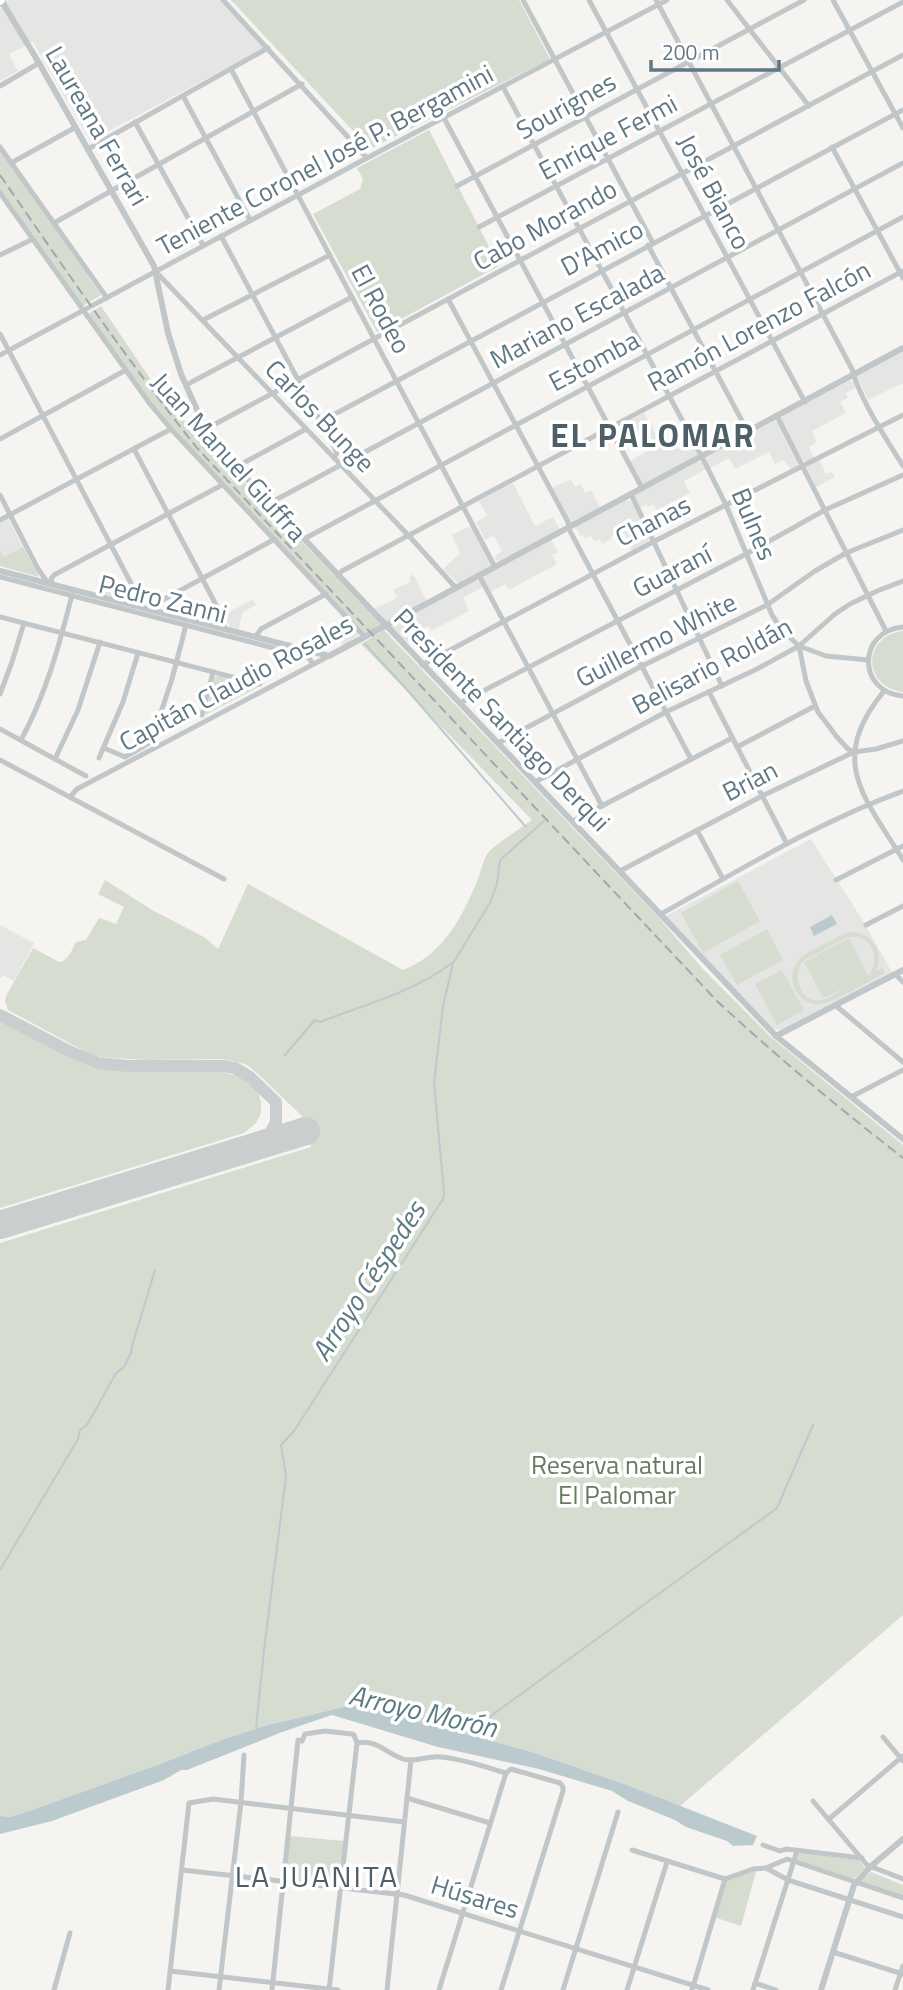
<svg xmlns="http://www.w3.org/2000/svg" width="903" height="1990" font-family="'Titillium Web',sans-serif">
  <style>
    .built { fill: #e5e6e3 }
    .green { fill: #d6dcd0; fill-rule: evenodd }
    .water { fill: #bbcace }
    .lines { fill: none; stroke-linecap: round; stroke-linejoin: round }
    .stream { stroke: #bbcace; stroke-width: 2 }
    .taxiway { stroke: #cbcecf; stroke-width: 12 }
    .runway { stroke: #cbcecf; stroke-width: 28 }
    .primary-casing { stroke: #b4b9bc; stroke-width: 10 }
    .minor { stroke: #c1c6c9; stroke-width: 5 }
    .tertiary { stroke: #c1c6c9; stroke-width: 6 }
    .primary { stroke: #fff; stroke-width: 8 }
    .rail { stroke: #a1a9ae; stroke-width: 2; stroke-dasharray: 10 5; stroke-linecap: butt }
    .labels { text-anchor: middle; stroke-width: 7; stroke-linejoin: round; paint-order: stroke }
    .street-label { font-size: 26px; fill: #607784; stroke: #fff }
    .park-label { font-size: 26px; fill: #687a60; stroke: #fff }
    .water-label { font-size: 28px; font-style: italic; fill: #5b7b82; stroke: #fff }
    .quarter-label { font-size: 30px; letter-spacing: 2px; fill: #4f5f68; stroke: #fff }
    .district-label { font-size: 33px; font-weight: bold; letter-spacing: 2px; fill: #4f5f68; stroke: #fff }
  </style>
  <rect width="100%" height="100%" fill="#f5f4f0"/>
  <!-- built -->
  <g class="built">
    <polygon points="9,0 220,0 264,48 90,141 33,42 9,54 18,71 0,81 0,5"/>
    <polygon points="903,352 903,383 868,400 857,376"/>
    <polygon points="849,381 854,382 856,388 846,393 848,398 840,402 846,413 812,431 817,442 809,447 814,458 807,462 803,461 781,420 782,416"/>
    <polygon points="644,413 658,438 664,435 670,446 675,444 678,449 692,442 698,455 645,484 642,483 630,461 649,450 644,439 638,442 628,422"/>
    <polygon points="774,421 778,422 798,463 798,466 791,469 783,460 775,464 769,452 735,469 729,458 710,468 705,460 707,457"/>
    <polygon points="819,459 826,474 832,472 835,477 816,487 807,468 808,465"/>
    <polygon points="697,462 702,462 706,469 684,481 690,493 657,510 653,504 648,507 646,504 640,508 635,496 637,494"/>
    <polygon points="571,479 575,487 581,484 585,493 591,490 601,509 571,523 552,488"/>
    <polygon points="513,483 535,526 553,517 560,530 499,563 494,557 502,551 494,536 485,540 476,522 487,516 479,501"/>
    <polygon points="626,499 632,502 649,538 648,542 632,551 624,532 617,536 616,534 612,536 612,538 602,544 600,539 594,542 591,536 585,539 583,535 580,536 575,526"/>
    <polygon points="8,518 23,547 4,557 0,550 0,522"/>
    <polygon points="472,525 492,566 459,584 443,569 460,553 452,535"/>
    <polygon points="551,540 558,552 552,555 557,564 509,590 505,584 491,592 484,579 484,576"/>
    <polygon points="413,574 427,601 387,622 385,621 374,609 397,598 393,590 410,582 409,578"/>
    <polygon points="109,579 118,589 132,591 137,602 105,595"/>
    <polygon points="474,580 480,581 483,587 463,598 469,611 431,631 429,627 423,628 405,644 391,628 392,625"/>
    <polygon points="253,599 256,605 242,613 239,629 230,627 224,615"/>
    <polygon points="353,627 359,635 343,646 335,631 340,628 344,634"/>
    <polygon points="811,839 863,921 893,974 781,1030 772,1029 666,919 668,915"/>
    <polygon points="0,925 34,943 14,981 3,975 0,978"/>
  </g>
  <!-- green -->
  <g class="green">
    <polygon points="231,0 519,0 550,59 370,149"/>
    <polygon points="429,130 499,266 377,332 313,214 360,189 363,179 357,168"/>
    <polygon points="0,147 101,295 83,306 0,193"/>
    <polygon points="101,306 151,380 201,441 206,439 220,457 382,625 366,634 171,429 88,314"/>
    <polygon points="23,547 39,577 0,566 0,550 4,557"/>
    <path d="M384 630 659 918 703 969 771 1037 903 1145V1615L680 1806 627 1785 532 1752 377 1710 348 1706 268 1725 224 1739 160 1764 32 1810 11 1817 0 1816V1243L311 1147 302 1116 258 1074 247 1065 234 1061 220 1059 145 1060 101 1057 91 1054 73 1045 8 1010 5 1001 7 994 33 948 59 962C68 961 72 950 76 942L86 940 99 918 116 924 124 907 98 894 105 880 152 910 204 937 218 949 248 884 403 970C444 954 462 917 478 879 481 871 483 860 488 853 494 845 523 827 532 820L361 644Z"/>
    <path d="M903 631V692C862 687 862 636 903 631Z"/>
    <polygon points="219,675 260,686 205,715 214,678"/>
    <polygon points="738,881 760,921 703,953 681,913"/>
    <polygon points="767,929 783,960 737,985 720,955"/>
    <path d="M849 932C871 931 886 952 876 971L882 968 885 973C871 980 834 1002 821 1004 796 1007 782 974 801 958 810 950 838 937 849 932ZM848 937C872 935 880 954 870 974L868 975 849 938 804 962 823 998 847 987C840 991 830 998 822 1000 799 1004 792 975 803 961Z"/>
    <polygon points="782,970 804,1010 777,1025 755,984"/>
    <polygon points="0,1020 91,1067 136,1072 222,1072 242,1077 257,1089 261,1102 261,1113 256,1123 244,1133 0,1208"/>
    <polygon points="290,1836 344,1841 340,1885 286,1879"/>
    <polygon points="799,1853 859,1860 865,1868 854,1879 797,1860"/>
    <polygon points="757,1868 741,1926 714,1917 725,1879"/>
    <polygon points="871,1872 903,1885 903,1896 860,1881"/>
  </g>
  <!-- water -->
  <g class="water">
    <polygon points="832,915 837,924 814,936 810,927"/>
    <polygon points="348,1706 377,1710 532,1752 627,1785 757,1836 753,1845 733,1846 727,1841 686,1827 675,1820 628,1801 612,1791 539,1769 438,1747 332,1715 282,1732 187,1770 181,1770 164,1780 52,1821 0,1834 0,1816 11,1817 32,1810 160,1764 224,1739 268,1725"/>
  </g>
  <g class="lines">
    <!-- stream -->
    <g class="stream">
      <polyline points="365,644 402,684 526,827"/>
      <path d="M285 1055 315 1020 320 1022C364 1005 414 992 452 963"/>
      <polyline points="0,1570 78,1439 80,1430 87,1425 116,1373 124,1367 131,1353 132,1346 155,1270"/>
      <polyline points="256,1728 264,1650 286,1476 281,1445 294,1431 443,1199 444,1193 434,1083 443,1006 453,963 490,903 497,884 500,860 544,821"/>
      <polyline points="466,1734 777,1508 813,1425"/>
    </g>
    <!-- taxiway -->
    <polyline class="taxiway" points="0,1015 69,1051 98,1063 129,1066 223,1066 235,1068 250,1077 276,1102 276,1122 265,1143"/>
    <!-- runway -->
    <polyline class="runway" points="0,1225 306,1131"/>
    <defs>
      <polyline id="primary" points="0,1 1,0"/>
    </defs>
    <!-- primary casing -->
    <use href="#primary" class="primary-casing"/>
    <!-- minor -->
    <g class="minor">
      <polyline points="223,0 367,158"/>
      <polyline points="523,0 653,243"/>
      <polyline points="589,0 805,402"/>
      <path d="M656 0 852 369C860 400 886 438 903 466"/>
      <polyline points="727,0 809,106"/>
      <polyline points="833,0 903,128"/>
      <polyline points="231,69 495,567"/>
      <polyline points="0,86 39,63"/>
      <polyline points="503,87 702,457 726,505 772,615 782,630 799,646 806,681 818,712 837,737 848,749 854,752"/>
      <polyline points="183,96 250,220"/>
      <polyline points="444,118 642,488"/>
      <polyline points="135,122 203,245"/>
      <polyline points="0,147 107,298"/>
      <polyline points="832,147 903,278"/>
      <polyline points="88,149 268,48"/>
      <polyline points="11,163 76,127"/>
      <polyline points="457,186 804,0"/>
      <polyline points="0,193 150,404 171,429 365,637"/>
      <polyline points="54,223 302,84"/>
      <polyline points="479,227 903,2"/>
      <polyline points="221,236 333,445 337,453 334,458"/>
      <polyline points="648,245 748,432"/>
      <polyline points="0,255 33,239"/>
      <polyline points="156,272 409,536 456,588"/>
      <polyline points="448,299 568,522 570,531 691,759"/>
      <polyline points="203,320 330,255"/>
      <polyline points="0,334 144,608"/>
      <polyline points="0,355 367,158 667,0"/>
      <polyline points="186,385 352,297"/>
      <polyline points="777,416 886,631"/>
      <polyline points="320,422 903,110"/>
      <polyline points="206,429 903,55"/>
      <polyline points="0,439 126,370"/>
      <polyline points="134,449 223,618 224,628"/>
      <polyline points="236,467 306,429"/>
      <polyline points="631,494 722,686"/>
      <polyline points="0,495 38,569 48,583"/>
      <polyline points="270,503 903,163"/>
      <polyline points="0,520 171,429"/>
      <polyline points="304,539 903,217"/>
      <polyline points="479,575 602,806"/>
      <polyline points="338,576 342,571 903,271"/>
      <polyline points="0,577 301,655 309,658 313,664"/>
      <polyline points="52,584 51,579 54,575 222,485"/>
      <polyline points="152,609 157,603 275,539"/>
      <polyline points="0,617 260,684"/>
      <path d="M903 627C857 631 857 692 903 696"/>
      <polyline points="256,636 261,629 326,594"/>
      <polyline points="799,646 826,656 868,660"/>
      <polyline points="422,665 653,542 903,415"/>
      <path d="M884 691C827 761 864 796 903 860"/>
      <polyline points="709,692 787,844"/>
      <polyline points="0,694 12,662 24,623"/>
      <polyline points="460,703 746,554 825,510 903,475"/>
      <polyline points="202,715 213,672"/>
      <polyline points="0,729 86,776"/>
      <path d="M21 740C46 694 59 646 72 595"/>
      <polyline points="498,743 642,666 767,605 815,571 846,553 903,530"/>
      <polyline points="737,747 815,706"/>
      <polyline points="104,748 125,757 151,742 172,679 186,625"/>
      <polyline points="99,758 123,702 138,653"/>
      <polyline points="55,759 78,710 100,642"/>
      <polyline points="0,760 224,879"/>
      <polyline points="535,782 666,712 757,669 799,646 835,614 850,604 877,591 903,581"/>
      <polyline points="70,797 77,789 329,656"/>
      <polyline points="573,821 732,738"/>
      <polyline points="697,830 723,879"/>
      <polyline points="620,871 762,796 854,752 876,749 903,741"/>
      <polyline points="836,880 903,846"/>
      <path d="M661 914C740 870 818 822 903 791"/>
      <polyline points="866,925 903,906"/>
      <polyline points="895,974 903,982"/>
      <polyline points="835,1005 903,1062"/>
      <polyline points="851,1097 903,1070"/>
      <polyline points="883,1737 903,1761"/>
      <polyline points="407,1798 490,1823"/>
      <polyline points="813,1801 867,1865 903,1879"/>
      <polyline points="829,1819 903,1756"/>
      <polyline points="763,1845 780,1851 786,1849 862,1858"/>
      <polyline points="632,1850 725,1879 753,1869 766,1868 787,1859 903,1898"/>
      <polyline points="766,1868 788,1880 903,1917"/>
      <polyline points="182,1870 404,1895 708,1990"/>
      <polyline points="833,1952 903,1974"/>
      <polyline points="170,1971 338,1990"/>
      <polyline points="755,1983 776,1990"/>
      <polyline points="54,1990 70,1933"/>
      <polyline points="168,1990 189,1803 213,1799 404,1822"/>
      <polyline points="219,1990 241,1802 244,1755"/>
      <path d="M272 1990 298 1740 302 1741 305 1734 325 1731 352 1734 354 1735 357 1743C376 1739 386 1753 403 1759 415 1763 428 1755 441 1757 463 1759 486 1767 506 1773"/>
      <polyline points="329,1990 357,1743"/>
      <polyline points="387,1990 411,1760"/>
      <polyline points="439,1990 506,1773 511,1769 560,1783 563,1787 563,1791 501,1990"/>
      <polyline points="563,1990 618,1812"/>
      <polyline points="627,1990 667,1862"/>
      <polyline points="692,1990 725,1879"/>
      <polyline points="753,1990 797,1851"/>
      <polyline points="895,1990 903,1966"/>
    </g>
    <!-- tertiary -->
    <g class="tertiary">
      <polyline points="1,0 39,63 154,266 168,333 181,374 202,421 215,445 776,1036 903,1139"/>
      <polyline points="0,571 329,656 903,348"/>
      <polyline points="776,1036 903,970"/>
      <polyline points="821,1990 854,1885 870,1867 903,1839"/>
    </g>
    <!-- primary -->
    <use href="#primary" class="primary"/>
    <!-- rail -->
    <path class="rail" d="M0 175C64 268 127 360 197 448L717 1001C776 1056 839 1108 903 1158"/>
  </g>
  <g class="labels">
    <!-- street labels -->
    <g class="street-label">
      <text transform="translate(566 106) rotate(-29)" y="9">Sourignes</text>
      <text transform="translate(97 126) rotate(60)" y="9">Laureana Ferrari</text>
      <text transform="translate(608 137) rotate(-28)" y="9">Enrique Fermi</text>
      <text transform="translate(325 160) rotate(-28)" y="9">Teniente Coronel José P. Bergamini</text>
      <text transform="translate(714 192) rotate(62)" y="9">José Bianco</text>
      <text transform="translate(545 225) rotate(-29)" y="9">Cabo Morando</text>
      <text transform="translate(602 248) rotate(-28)" y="9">D'Amico</text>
      <text transform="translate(381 309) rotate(62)" y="9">El Rodeo</text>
      <text transform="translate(577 316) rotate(-28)" y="9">Mariano Escalada</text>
      <text transform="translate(759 326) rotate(-28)" y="9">Ramón Lorenzo Falcón</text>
      <text transform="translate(594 361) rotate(-28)" y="9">Estomba</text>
      <text transform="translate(320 416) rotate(46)" y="9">Carlos Bunge</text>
      <text transform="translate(229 457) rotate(48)" y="9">Juan Manuel Giuffra</text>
      <text transform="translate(653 521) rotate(-27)" y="9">Chanas</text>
      <text transform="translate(754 524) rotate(67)" y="9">Bulnes</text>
      <text transform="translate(672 571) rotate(-27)" y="9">Guaraní</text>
      <text transform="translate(163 599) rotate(14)" y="9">Pedro Zanni</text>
      <text transform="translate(656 640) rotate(-27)" y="9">Guillermo White</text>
      <text transform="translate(712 666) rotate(-28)" y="9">Belisario Roldán</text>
      <text transform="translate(236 683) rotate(-28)" y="9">Capitán Claudio Rosales</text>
      <text transform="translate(502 720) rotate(46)" y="9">Presidente Santiago Derqui</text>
      <text transform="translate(750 781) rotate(-27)" y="9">Brian</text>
      <text transform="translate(475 1897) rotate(17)" y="9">Húsares</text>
    </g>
    <!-- park labels -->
    <g class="park-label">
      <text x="617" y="1474">Reserva natural<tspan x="617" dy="30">El Palomar</tspan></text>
    </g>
    <!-- water labels -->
    <g class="water-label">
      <text transform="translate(368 1281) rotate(-57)" y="10">Arroyo Céspedes</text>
      <text transform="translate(423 1711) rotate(13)" y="10">Arroyo Morón</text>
    </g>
    <!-- quarter labels -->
    <g class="quarter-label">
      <text x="317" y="1887">LA JUANITA</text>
    </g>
    <!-- district labels -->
    <g class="district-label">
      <text x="653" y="447">EL PALOMAR</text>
    </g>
  </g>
  <!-- scale -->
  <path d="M651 60v10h128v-10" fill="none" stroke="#607784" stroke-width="3.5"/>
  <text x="662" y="60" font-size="21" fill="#607784" stroke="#ffffff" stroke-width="5" paint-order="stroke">200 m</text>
</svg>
